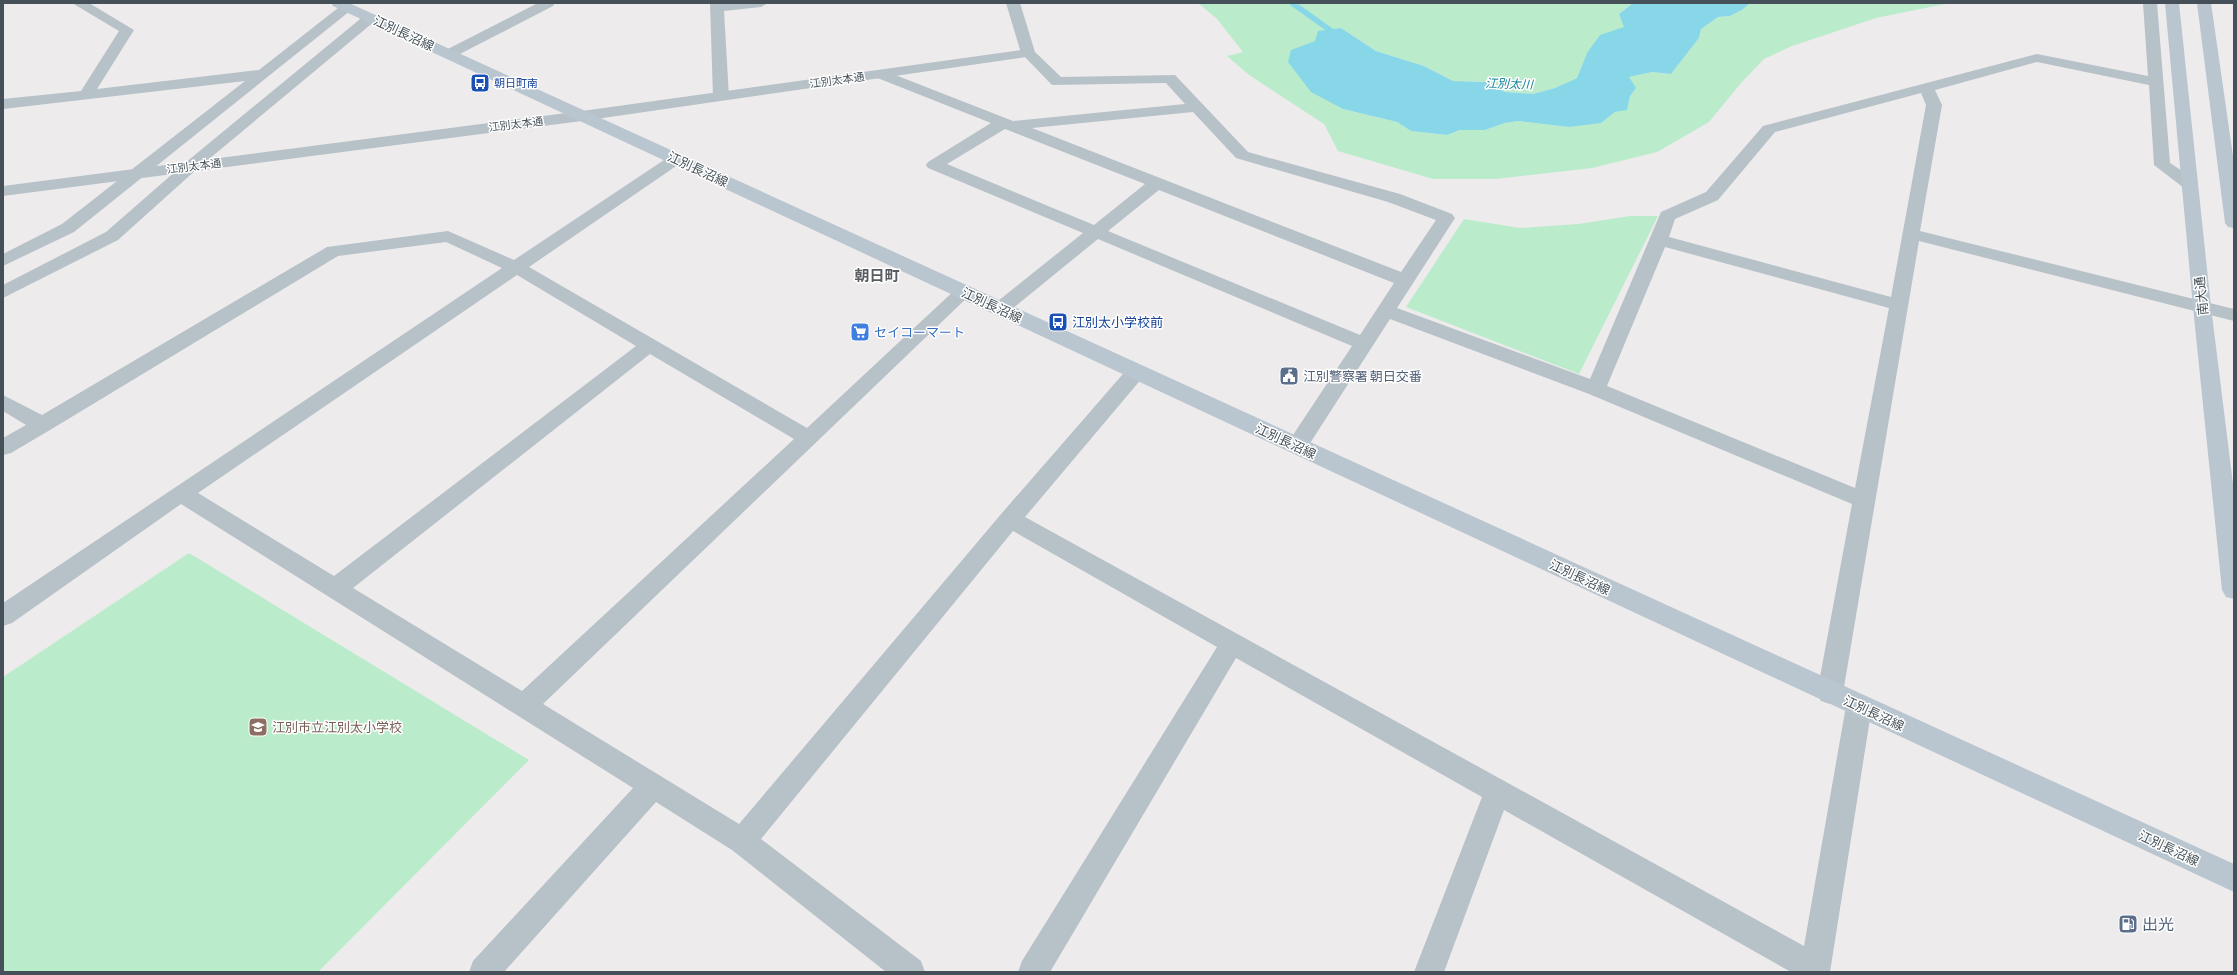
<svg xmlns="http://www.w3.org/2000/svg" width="2237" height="975" font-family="'Asap Condensed','Noto Sans JP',sans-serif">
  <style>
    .green { fill: #baeccc }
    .water { fill: #88d7e8 }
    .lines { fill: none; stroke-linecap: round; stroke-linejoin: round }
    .stream { stroke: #88d7e8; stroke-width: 5.5 }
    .minor { fill: #b7c1c8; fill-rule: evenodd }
    .tertiary { fill: #b7c1c8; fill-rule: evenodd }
    .secondary { fill: #b9c5cf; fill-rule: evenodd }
    .labels { text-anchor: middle; stroke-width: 3; stroke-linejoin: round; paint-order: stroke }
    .far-street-label { font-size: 11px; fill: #455058; stroke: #fff }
    .far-transit-label { font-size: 11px; fill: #164399; stroke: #fff; text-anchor: start }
    .far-water-label { font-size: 12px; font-style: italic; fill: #118098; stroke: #fff }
    .street-label { font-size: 13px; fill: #455058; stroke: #fff }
    .transit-label { font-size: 13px; fill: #164399; stroke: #fff; text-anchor: start }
    .shop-label { font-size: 13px; fill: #366cbe; stroke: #fff; text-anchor: start }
    .service-label { font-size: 13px; fill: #4e5e75; stroke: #fff; text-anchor: start }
    .education-label { font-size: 13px; fill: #785e54; stroke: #fff; text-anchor: start }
    .quarter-label { font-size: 15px; font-weight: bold; fill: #595c60; stroke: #fff }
    .near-service-label { font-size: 16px; fill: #4e5e75; stroke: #fff; text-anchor: start }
  </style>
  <rect width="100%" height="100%" fill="#eeebec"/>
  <!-- green -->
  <g class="green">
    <polygon points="1198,3 1633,3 1619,14 1625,27 1587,53 1577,78 1555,88 1533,94 1505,92 1485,82 1453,81 1424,66 1376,51 1341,28 1343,109 1397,122 1411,131 1447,135 1460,130 1485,130 1505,123 1518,121 1569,127 1601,122 1615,112 1627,109 1630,96 1628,77 1652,72 1671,74 1699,38 1701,29 1718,17 1730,16 1742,10 1750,3 1950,3 1876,18 1792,46 1764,59 1741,83 1709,122 1657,152 1592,168 1496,179 1433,179 1338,151 1324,124 1249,75 1227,56 1243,52 1217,19"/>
    <polygon points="1630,216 1658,216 1579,374 1406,307 1464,219 1520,228 1578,224"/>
    <polygon points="189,553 529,760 318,972 3,972 3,677"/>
  </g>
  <!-- water -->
  <polygon class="water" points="1633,3 1750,3 1742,10 1730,16 1718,17 1701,29 1699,38 1671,74 1652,72 1629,77 1636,88 1630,96 1627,110 1615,112 1601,123 1569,127 1518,121 1505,123 1485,130 1460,130 1447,135 1411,131 1397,122 1343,109 1311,92 1288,62 1291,50 1315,41 1318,31 1341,28 1376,51 1424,66 1453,81 1485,82 1505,92 1533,94 1555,88 1577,78 1587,53 1600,35 1624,27 1619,14"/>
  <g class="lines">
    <!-- stream -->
    <polyline class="stream" points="1292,3 1337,35"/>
    <!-- minor -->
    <g class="minor">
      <polygon points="72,3 89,3 134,30 97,89 259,70 343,4 348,3 355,7 74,232 3,266 3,254 62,224 245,81 3,109 3,99 81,91 119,31"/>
      <polygon points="538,3 555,3 553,6 454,57 449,58 442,54 444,51"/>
      <polygon points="710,3 768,3 761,7 724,11 729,97 726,100 716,100 713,97"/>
      <path d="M1006 3H1020L1035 52 1061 77 1175 75 1248 152 1400 194 1452 214 1455 218 1397 308 1590 379 1661 212 1706 192 1763 126 2037 54 2148 76 2143 3H2157L2170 163 2196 180 2198 184 2196 188H2184L2154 165 2149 85 2037 62 1935 90 1942 105 1920 231 2234 309V321L1919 241 1843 693 1839 701 1830 704 1821 701 1817 693 1852 504 1589 394 1390 319 1305 451 1297 453 1289 451 1286 446 1289 441 1352 346 1098 239 1007 313 1000 315 993 313 991 309 993 305 1083 233 928 168 926 165 928 162 991 123 875 77 873 74 875 71H885L1013 121 1185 104 1166 83 1052 85 1021 53ZM1921 93 1926 105 1891 297 1669 237 1675 219 1718 200 1775 132ZM1193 112 1236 158 1388 202 1436 220 1401 272 1032 128ZM1005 129 1145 184 1094 225 947 164ZM1159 190 1394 283 1360 335 1108 231ZM1665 247 1889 308 1855 488 1607 386Z"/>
      <polygon points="370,14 377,18 375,21 197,169 118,240 3,298 3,285 106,232 185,163 365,15"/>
      <path d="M676 154 682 156 684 159 682 162 529 267 807 428 957 288 964 286 971 288 973 292 543 704 739 824 1002 513 1129 367 1136 365 1143 367 1146 372 1143 377 1025 517 1804 946 1846 706 1850 698 1859 695 1868 698 1872 706 1830 972H1791L1504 810 1444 972H1414L1482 797 1236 658 1050 972H1018L1022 961 1217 647 1013 531 761 839 921 961 925 972H886L732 850 656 802 504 972H469L473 961 633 788 181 504 12 623 3 626V603L502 268 446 242 338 256 50 430 11 453 3 455V438L26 425 3 411V395L42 415 327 247 448 231 514 260 670 156ZM517 275 636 346 334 576 198 493ZM650 354 794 439 522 691 353 588Z"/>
    </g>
    <!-- tertiary -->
    <polygon class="tertiary" points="1028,49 1035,53 1033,56 582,121 3,196 3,186 582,111"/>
    <!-- secondary -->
    <g class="secondary">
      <polygon points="331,3 349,3 2234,864 2234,892 333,6"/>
      <polygon points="2165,3 2179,3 2211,307 2234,492 2234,599 2226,597 2222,590 2193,307"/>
      <polygon points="2197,3 2211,3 2234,163 2234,228 2228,227 2225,223"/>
    </g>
  </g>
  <!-- icons -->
  <defs>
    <symbol id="bus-square" viewBox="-11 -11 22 22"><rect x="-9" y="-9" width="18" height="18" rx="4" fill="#1a4fb4" stroke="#fff"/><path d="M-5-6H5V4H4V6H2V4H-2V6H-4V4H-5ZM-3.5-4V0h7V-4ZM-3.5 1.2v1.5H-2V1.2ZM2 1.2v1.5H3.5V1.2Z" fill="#fff"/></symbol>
    <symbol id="supermarket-square" viewBox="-11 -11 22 22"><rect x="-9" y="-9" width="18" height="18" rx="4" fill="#3f7fe0" stroke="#fff"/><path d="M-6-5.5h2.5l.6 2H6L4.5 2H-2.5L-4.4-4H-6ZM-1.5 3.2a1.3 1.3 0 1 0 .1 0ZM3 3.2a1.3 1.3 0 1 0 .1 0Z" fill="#fff"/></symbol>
    <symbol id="civic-square" viewBox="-11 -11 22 22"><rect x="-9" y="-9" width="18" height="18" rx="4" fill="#5c6f8a" stroke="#fff"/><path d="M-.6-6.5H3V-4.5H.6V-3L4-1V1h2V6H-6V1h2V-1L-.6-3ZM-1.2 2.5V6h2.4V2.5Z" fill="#fff"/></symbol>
    <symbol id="school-square" viewBox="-11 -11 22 22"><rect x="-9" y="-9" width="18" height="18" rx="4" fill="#8d6e63" stroke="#fff"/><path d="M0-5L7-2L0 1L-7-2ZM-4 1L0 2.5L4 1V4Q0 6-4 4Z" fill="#fff"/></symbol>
    <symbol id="fuel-square" viewBox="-11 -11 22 22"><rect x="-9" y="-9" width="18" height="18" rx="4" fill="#5c6f8a" stroke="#fff"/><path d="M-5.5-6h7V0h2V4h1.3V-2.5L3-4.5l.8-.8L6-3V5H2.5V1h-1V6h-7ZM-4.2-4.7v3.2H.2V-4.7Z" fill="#fff"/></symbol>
  </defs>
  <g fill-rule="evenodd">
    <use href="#bus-square" x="469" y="72" width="22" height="22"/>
    <use href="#bus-square" x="1047" y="311" width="22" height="22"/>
    <use href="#supermarket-square" x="849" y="321" width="22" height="22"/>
    <use href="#civic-square" x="1278" y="365" width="22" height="22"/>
    <use href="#school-square" x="247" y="716" width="22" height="22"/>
    <use href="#fuel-square" x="2117" y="913" width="22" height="22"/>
  </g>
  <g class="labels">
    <!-- far-street labels -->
    <g class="far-street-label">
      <text transform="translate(837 80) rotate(-8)" y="4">江別太本通</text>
      <text transform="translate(516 124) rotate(-7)" y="4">江別太本通</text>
      <text transform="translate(194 166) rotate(-7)" y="4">江別太本通</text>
    </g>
    <!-- far-transit labels -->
    <g class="far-transit-label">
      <text x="494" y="87">朝日町南</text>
    </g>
    <!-- far-water labels -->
    <g class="far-water-label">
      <text transform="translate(1509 84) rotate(2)" y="4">江別太川</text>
    </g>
    <!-- street labels -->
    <g class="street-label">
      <text transform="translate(404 33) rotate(25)" y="5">江別長沼線</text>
      <text transform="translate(698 169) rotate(25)" y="5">江別長沼線</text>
      <text transform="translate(2201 296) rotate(-96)" y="5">南大通</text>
      <text transform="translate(992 305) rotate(25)" y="5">江別長沼線</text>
      <text transform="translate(1286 441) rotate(25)" y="5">江別長沼線</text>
      <text transform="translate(1580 577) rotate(25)" y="5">江別長沼線</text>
      <text transform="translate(1874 713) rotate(25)" y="5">江別長沼線</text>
      <text transform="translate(2169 848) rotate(25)" y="5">江別長沼線</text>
    </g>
    <!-- transit labels -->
    <g class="transit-label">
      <text x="1072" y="327">江別太小学校前</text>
    </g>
    <!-- shop labels -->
    <g class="shop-label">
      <text x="874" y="337">セイコーマート</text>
    </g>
    <!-- service labels -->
    <g class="service-label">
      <text x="1303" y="381">江別警察署 朝日交番</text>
    </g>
    <!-- education labels -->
    <g class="education-label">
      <text x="272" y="732">江別市立江別太小学校</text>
    </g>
    <!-- quarter labels -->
    <g class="quarter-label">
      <text x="877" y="281">朝日町</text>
    </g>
    <!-- near-service labels -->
    <g class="near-service-label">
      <text x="2142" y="930">出光</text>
    </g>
  </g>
  <!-- border -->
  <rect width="2237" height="975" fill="none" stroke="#455058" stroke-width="8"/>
</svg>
